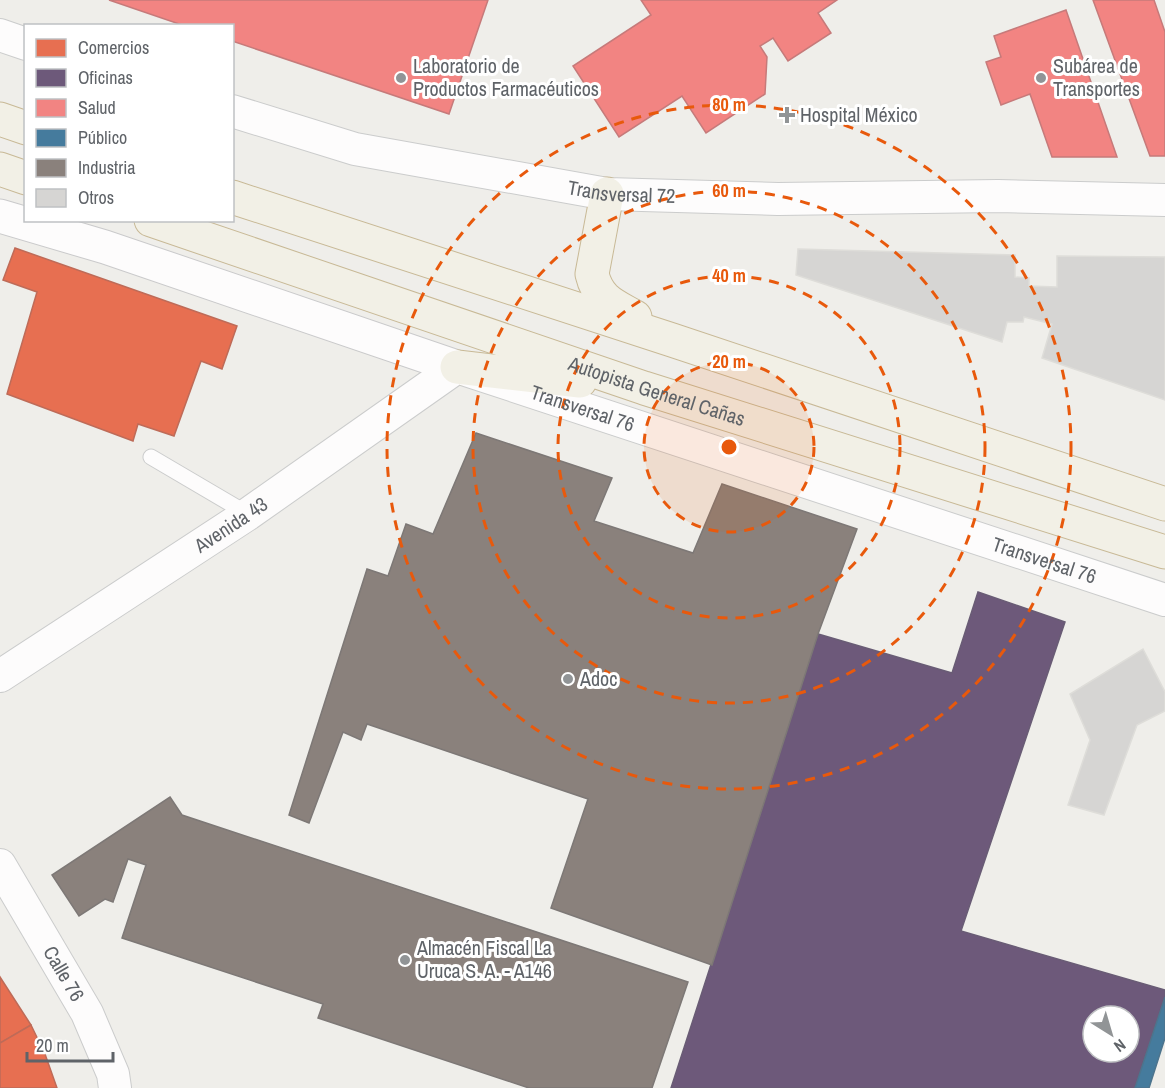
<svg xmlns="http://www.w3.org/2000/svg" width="1165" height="1088" font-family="'Archivo Narrow',sans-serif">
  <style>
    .shops { fill: #e76f51; stroke: #be6b58; stroke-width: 1.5 }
    .offices { fill: #6d597a; stroke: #695c75; stroke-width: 1.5; fill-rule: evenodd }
    .health { fill: #f28482; stroke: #c67a7a; stroke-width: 1.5 }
    .public { fill: #457b9d; stroke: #4d748d; stroke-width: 1.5 }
    .industry { fill: #8a817c; stroke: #7d7876; stroke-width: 1.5 }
    .building { fill: #d6d5d3; stroke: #deddd9; stroke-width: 1.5 }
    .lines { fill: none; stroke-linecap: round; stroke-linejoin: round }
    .service-casing { stroke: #cbcccc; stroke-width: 17 }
    .minor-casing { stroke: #cbcccc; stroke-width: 34 }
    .secondary-casing { stroke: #cacacb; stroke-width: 35 }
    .trunk-casing { stroke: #c8b996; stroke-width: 35 }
    .service { stroke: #fdfcfc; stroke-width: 15 }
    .minor { stroke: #fdfcfc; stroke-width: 32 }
    .secondary { stroke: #fdfcfc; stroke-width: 33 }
    .trunk { stroke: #f2f0e6; stroke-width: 33 }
    .ring { fill: none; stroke: #e8590c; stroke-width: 3; stroke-dasharray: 10 8 }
    .poi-dot { fill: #919496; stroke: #fff; stroke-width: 2 }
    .labels { text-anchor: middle; stroke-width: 6; stroke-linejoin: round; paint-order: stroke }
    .poi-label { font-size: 20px; fill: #5f6368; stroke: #fff; text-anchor: start }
    .street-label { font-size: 20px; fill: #5f6368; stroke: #fff }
    .centre { fill: #e8590c; stroke: #fff; stroke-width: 3 }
    .ring-label { font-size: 18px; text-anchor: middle; font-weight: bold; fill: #e8590c; stroke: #fff; stroke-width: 6; stroke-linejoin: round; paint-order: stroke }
  </style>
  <rect width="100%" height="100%" fill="#efeeea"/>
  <!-- shops -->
  <g class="shops">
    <polygon points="15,248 237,326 222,369 201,361 174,436 138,424 133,441 7,394 37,292 3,280"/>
    <polygon points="0,977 31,1025 0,1043"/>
    <polygon points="31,1025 45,1054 57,1088 0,1088 0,1043"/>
  </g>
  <!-- offices -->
  <path class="offices" d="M978 592 1065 622 961 931 1165 990V997L1135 1088H671L818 634 952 673ZM1093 1016H1129V1052H1093Z"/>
  <!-- health -->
  <g class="health">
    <polygon points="109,0 488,0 449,114 232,41 232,26 185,26"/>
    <polygon points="641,0 837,0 818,13 831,33 788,61 773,38 760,46 767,57 765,94 706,133 682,96 619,137 573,66 651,15"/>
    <polygon points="1093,0 1154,0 1165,32 1165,156 1150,156"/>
    <polygon points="1066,10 1117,157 1052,157 1030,94 1001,105 986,62 1001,57 994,36"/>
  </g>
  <!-- public -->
  <polygon class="public" points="1165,997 1165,1038 1149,1088 1135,1088"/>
  <!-- industry -->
  <g class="industry">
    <polygon points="476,433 612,478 594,521 693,553 722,484 857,529 818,634 712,965 551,908 588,799 367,724 361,740 343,732 309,823 289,815 367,569 388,576 406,524 433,534"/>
    <polygon points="170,797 182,815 688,982 652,1088 529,1088 318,1018 323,1004 122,938 146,865 128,859 113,902 105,899 79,916 52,875"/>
  </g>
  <!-- building -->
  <g class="building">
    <polygon points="798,249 1015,255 1015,277 1029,278 1029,286 1057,287 1057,256 1165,257 1165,400 1042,358 1052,324 1024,317 1023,322 1007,322 1002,342 796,275"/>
    <polygon points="1143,649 1165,692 1165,711 1137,725 1104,815 1068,805 1090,740 1070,694"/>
  </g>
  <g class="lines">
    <defs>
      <polyline id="service" points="151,457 248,514"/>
      <g id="minor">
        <polyline points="0,35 26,44"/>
        <path id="s1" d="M232 111 355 149 607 194 778 199 998 196 1165 200"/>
        <path id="s2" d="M0 676 248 514 457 367 1165 600"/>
        <path id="s3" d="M0 865 87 1013 113 1074 115 1088"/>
      </g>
      <polyline id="secondary" points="0,216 105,247 457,367"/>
      <g id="trunk">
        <polyline points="0,119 26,128"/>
        <polyline points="0,169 26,178"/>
        <path d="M607 194 592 274C598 300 614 305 635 317"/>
        <polyline points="232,197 672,340 1165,504"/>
        <path id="s4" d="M151 220 644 388 1165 552"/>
        <polyline points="457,367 580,381"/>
      </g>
    </defs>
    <!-- service casing -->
    <use href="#service" class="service-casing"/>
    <!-- minor casing -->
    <use href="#minor" class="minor-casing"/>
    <!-- secondary casing -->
    <use href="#secondary" class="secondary-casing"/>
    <!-- trunk casing -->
    <use href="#trunk" class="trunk-casing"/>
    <!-- service -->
    <use href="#service" class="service"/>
    <!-- minor -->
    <use href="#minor" class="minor"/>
    <!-- secondary -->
    <use href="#secondary" class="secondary"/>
    <!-- trunk -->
    <use href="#trunk" class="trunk"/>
  </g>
  <!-- distance rings -->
  <circle cx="729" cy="447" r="85" fill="#e8590c" fill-opacity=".12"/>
  <g class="ring">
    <circle cx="729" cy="447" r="85"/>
    <circle cx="729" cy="447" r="171"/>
    <circle cx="729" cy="447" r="256"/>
    <circle cx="729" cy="447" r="342"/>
  </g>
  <!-- markers -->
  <g class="poi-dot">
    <circle cx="401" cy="78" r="6"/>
    <circle cx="1041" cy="78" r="6"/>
    <path d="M784 106h6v6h6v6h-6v6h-6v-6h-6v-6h6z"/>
    <circle cx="568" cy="679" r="6"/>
    <circle cx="405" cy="960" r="6"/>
  </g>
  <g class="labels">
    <!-- poi labels -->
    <g class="poi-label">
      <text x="413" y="73">Laboratorio de<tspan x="413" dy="23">Productos Farmacéuticos</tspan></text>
      <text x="1053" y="73">Subárea de<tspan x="1053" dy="23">Transportes</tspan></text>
      <text x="800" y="122">Hospital México</text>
      <text x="580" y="686">Adoc</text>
      <text x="417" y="955">Almacén Fiscal La<tspan x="417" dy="23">Uruca S. A. - A146</tspan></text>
    </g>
    <!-- street labels -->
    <g class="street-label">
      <text dy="7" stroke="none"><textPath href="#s1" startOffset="399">Transversal 72</textPath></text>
      <text dy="7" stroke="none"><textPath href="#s4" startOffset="534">Autopista General Cañas</textPath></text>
      <text dy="7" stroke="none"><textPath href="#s2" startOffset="684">Transversal 76</textPath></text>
      <text dy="7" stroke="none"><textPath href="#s2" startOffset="276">Avenida 43</textPath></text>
      <text dy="7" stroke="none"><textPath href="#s2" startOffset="1170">Transversal 76</textPath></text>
      <text dy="7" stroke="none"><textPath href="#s3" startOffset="126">Calle 76</textPath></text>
    </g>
  </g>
  <circle cx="729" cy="447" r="9" class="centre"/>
  <g class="ring-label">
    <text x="729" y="111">80 m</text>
    <text x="729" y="197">60 m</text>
    <text x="729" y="282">40 m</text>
    <text x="729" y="368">20 m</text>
  </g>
  <!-- legend -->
  <rect x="24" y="24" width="210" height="198" fill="#ffffff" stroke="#bfc1c3" stroke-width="1.5"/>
  <rect x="36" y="39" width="30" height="18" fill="#e76f51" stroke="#bfc1c3" stroke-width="1.5"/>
  <text x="78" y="54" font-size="18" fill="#5f6368">Comercios</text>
  <rect x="36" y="69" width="30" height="18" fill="#6d597a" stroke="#bfc1c3" stroke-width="1.5"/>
  <text x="78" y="84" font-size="18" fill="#5f6368">Oficinas</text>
  <rect x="36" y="99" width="30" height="18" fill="#f28482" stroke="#bfc1c3" stroke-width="1.5"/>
  <text x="78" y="114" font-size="18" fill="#5f6368">Salud</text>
  <rect x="36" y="129" width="30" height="18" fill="#457b9d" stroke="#bfc1c3" stroke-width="1.5"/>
  <text x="78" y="144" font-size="18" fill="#5f6368">Público</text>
  <rect x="36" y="159" width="30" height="18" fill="#8a817c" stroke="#bfc1c3" stroke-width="1.5"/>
  <text x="78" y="174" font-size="18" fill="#5f6368">Industria</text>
  <rect x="36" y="189" width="30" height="18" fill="#d6d5d3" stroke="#bfc1c3" stroke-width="1.5"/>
  <text x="78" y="204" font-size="18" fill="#5f6368">Otros</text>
  <!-- north arrow -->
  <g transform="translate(1111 1034) rotate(143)"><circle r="28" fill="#ffffff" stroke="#bfc1c3" stroke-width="1.5"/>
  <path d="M0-4.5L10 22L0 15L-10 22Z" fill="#919496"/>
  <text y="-9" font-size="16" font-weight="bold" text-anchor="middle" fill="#5f6368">N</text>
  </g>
  <!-- scale -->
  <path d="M27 1052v9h86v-9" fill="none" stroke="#5f6368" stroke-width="3"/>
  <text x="36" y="1052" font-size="18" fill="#5f6368" stroke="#ffffff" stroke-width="4.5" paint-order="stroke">20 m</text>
</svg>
